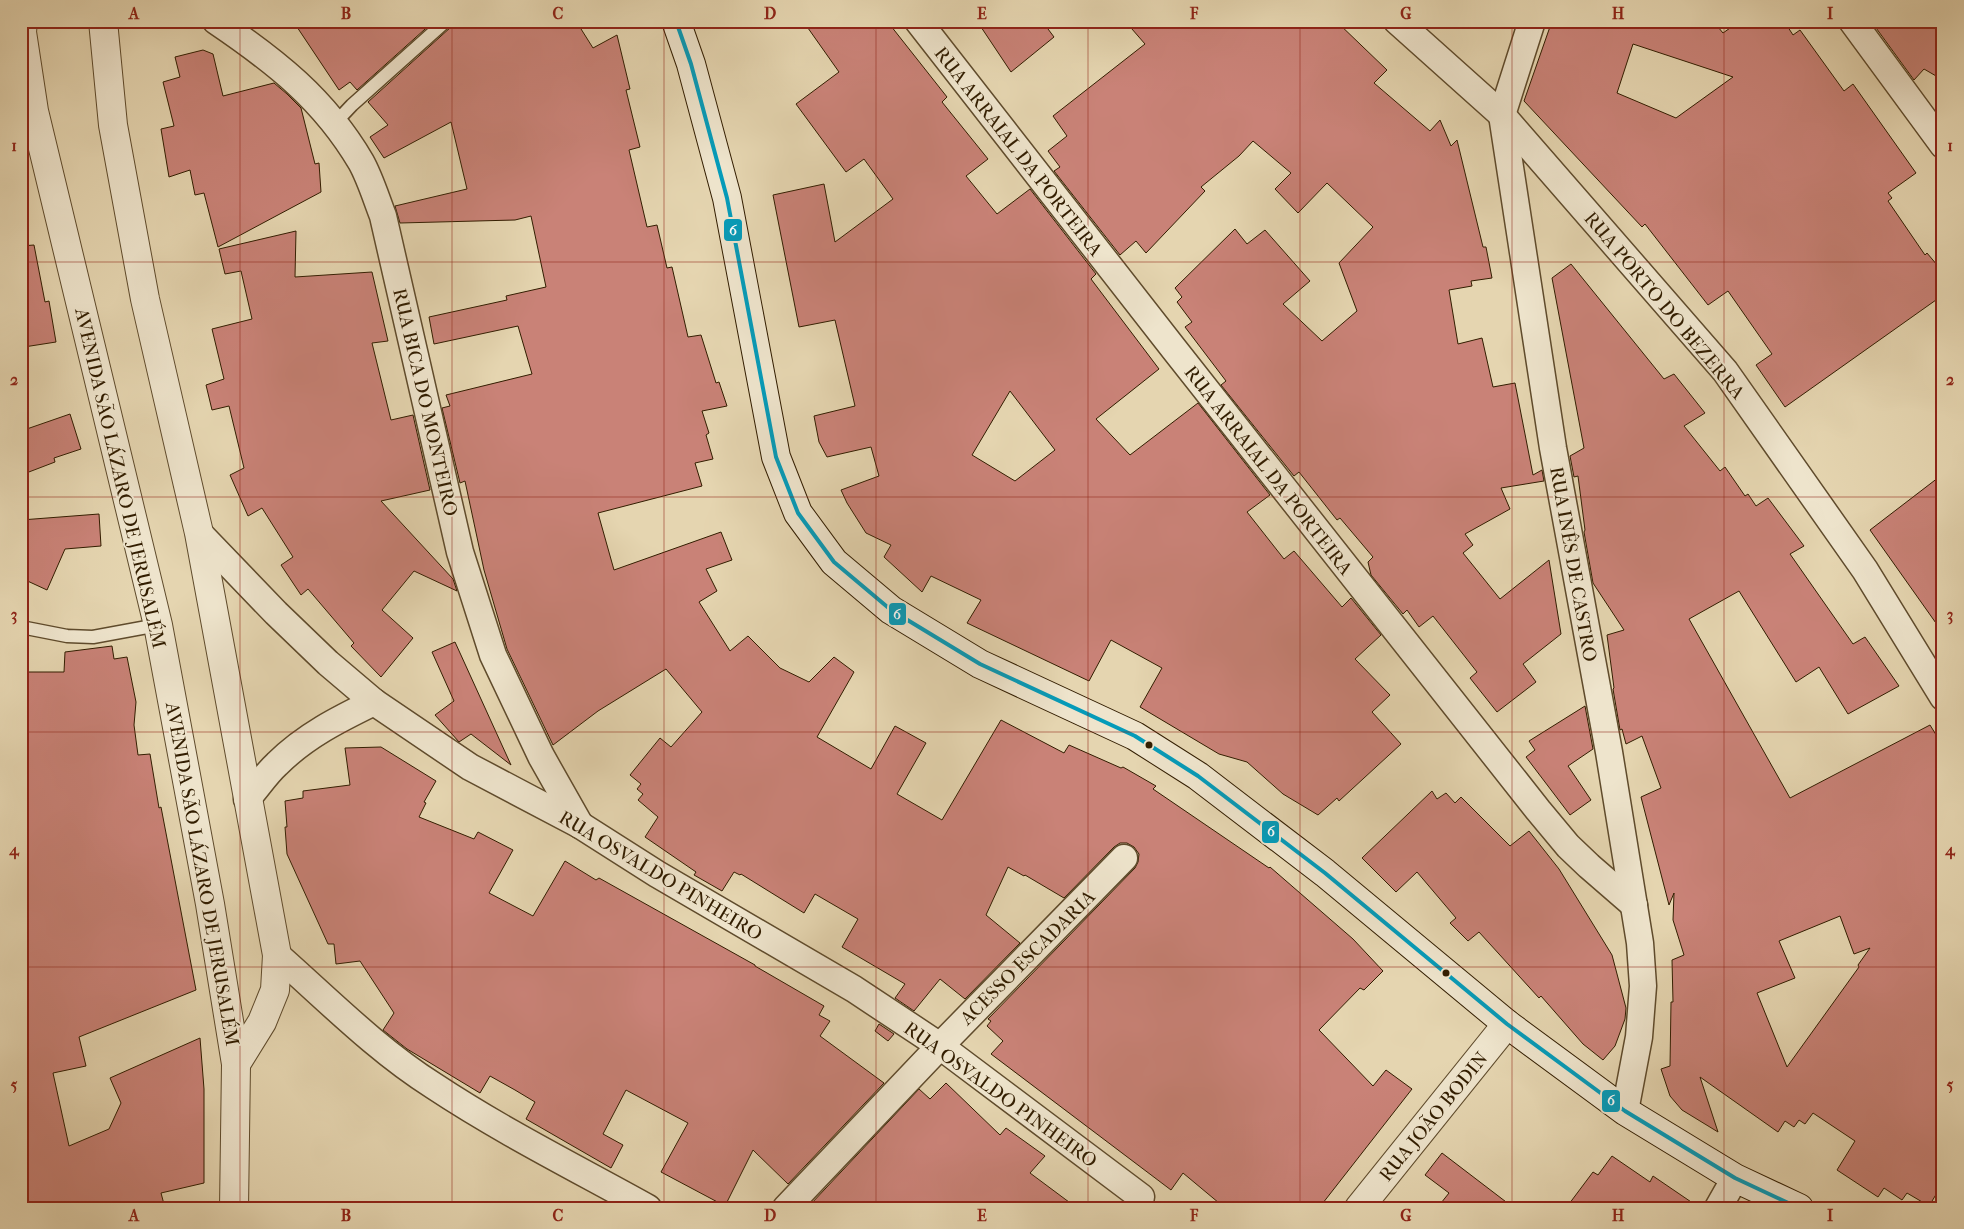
<svg xmlns="http://www.w3.org/2000/svg" width="1964" height="1229" font-family="'IM FELL French Canon',serif">
  <style>
    .building { fill: #c98277; stroke: #321d00; fill-rule: evenodd }
    .lines { fill: none; stroke-linecap: round; stroke-linejoin: round }
    .service-casing { stroke: #5f4b2c; stroke-width: 15 }
    .minor-casing { stroke: #5f4b2c; stroke-width: 29 }
    .tertiary-casing { stroke: #5f4b2c; stroke-width: 30 }
    .secondary-casing { stroke: #321d00; stroke-width: 30 }
    .service { stroke: #eee4cc; stroke-width: 12 }
    .minor { stroke: #eee4cc; stroke-width: 26 }
    .tertiary { stroke: #eee4cc; stroke-width: 28 }
    .secondary { stroke: #eee4cc; stroke-width: 28 }
    .bus-1-casing { stroke: #eee4cc; stroke-width: 8 }
    .bus-1 { stroke: #059bb9; stroke-width: 4 }
    .grid { fill: none; stroke: #8f2418; stroke-width: 1; stroke-opacity: 0.55 }
    .bus-dot { fill: #321d00; stroke: #eee4cc; stroke-width: 2 }
    .labels { text-anchor: middle; stroke-width: 4; stroke-linejoin: round; paint-order: stroke }
    .street-label { font-size: 19px; fill: #321d00; stroke: #eee4cc }
    .line-badge { stroke: #eee4cc; stroke-width: 2 }
    .badge-label { font-size: 14px; text-anchor: middle; font-weight: bold; fill: #fff }
    .neatline { fill: none; stroke: #8f2418; stroke-width: 2 }
    .grid-label { font-size: 16px; text-anchor: middle; font-weight: bold; fill: #8f2418 }
  </style>
  <rect width="100%" height="100%" fill="#e5d5b0"/>
  <filter id="stains"><feTurbulence type="fractalNoise" baseFrequency=".004" numOctaves="4"/><feColorMatrix values="0 0 0 0 .2 0 0 0 0 .09 0 0 0 0 .02 0 0 0 .5 -.17"/></filter>
  <radialGradient id="worn" r=".72"><stop offset=".6" stop-color="#630" stop-opacity="0"/><stop offset="1" stop-color="#630" stop-opacity=".3"/></radialGradient>
  <!-- building -->
  <g class="building">
    <polygon points="293,21 434,21 357,90 350,82 339,90"/>
    <polygon points="454,21 576,21 593,48 617,35 630,89 626,90 640,147 629,150 647,227 657,225 667,268 672,267 688,337 701,335 716,383 719,382 727,406 702,411 709,433 706,435 713,459 695,463 702,486 598,513 614,570 721,532 732,560 706,569 717,591 699,602 730,651 748,636 780,668 809,682 834,657 854,672 817,737 871,769 895,726 926,743 897,794 942,820 1001,720 1064,753 1069,745 1121,768 1123,767 1156,786 1153,789 1269,868 1270,867 1353,939 1383,971 1364,990 1360,988 1319,1030 1373,1086 1386,1070 1412,1089 1319,1208 1225,1208 1183,1173 1171,1190 991,1054 1003,1041 987,1026 991,1021 988,1019 1135,868 1138,862 1139,854 1134,847 1127,843 1120,843 1114,847 1064,898 1025,875 1024,876 1008,867 986,915 1020,943 965,999 940,979 914,1011 895,998 905,984 842,947 858,919 815,894 804,913 741,874 740,875 734,872 722,891 694,875 696,872 645,837 658,817 638,800 643,794 637,789 641,784 630,775 660,738 671,747 702,712 666,669 598,711 553,745 507,649 484,570 465,481 460,483 442,408 450,406 446,395 532,374 518,326 434,344 429,317 507,300 506,296 546,287 531,216 515,220 400,223 395,206 467,189 451,122 384,158 370,137 388,125 368,102 451,27"/>
    <path d="M803 21H887L947 97 942 102 988 159 966 176 997 214 1030 189 1096 274 1091 279 1159 369 1096 419 1130 455 1198 403 1270 495 1247 512 1284 559 1294 551 1342 607 1351 598 1381 635 1355 659 1390 695 1372 712 1401 744 1339 801 1337 798 1318 815 1283 794 1247 762 1219 754 1140 707 1162 668 1111 640 1089 681 967 623 981 600 931 576 922 592 884 557 891 545 866 533 847 503 841 490 879 476 871 447 827 457 819 442 814 416 855 406 835 320 799 327 773 195 824 184 835 242 893 199 864 159 846 172 796 104 839 72ZM1010 391 1055 450 1015 481 972 455Z"/>
    <polygon points="977,21 1042,21 1054,37 1011,72"/>
    <polygon points="1125,21 1336,21 1387,70 1374,83 1430,131 1440,120 1451,146 1457,140 1483,247 1486,247 1492,278 1471,281 1472,286 1449,290 1458,344 1482,338 1493,387 1515,383 1533,475 1542,470 1544,481 1501,488 1510,509 1465,534 1473,545 1463,553 1500,599 1549,560 1561,634 1523,664 1536,682 1497,712 1470,678 1477,672 1433,616 1419,627 1407,610 1403,614 1371,575 1368,562 1373,557 1340,518 1337,520 1299,472 1294,476 1221,385 1226,381 1185,327 1192,322 1177,302 1182,297 1175,288 1235,229 1247,244 1265,230 1310,281 1283,304 1322,341 1357,311 1339,263 1373,227 1327,183 1298,213 1275,189 1291,173 1253,141 1239,156 1201,187 1205,191 1146,253 1136,241 1120,255 1054,171 1060,167 1048,151 1067,136 1053,116 1145,44"/>
    <path d="M1552 21H1713L1723 33 1740 21H1784L1793 35 1800 30 1844 91 1853 84 1916 173 1888 193 1892 198 1888 201 1925 255 1927 253 1943 272V295L1785 407 1756 365 1772 354 1728 291 1708 305 1645 224 1642 227 1524 101ZM1633 44 1733 77 1676 118 1617 93Z"/>
    <polygon points="1871,21 1943,21 1943,80 1924,69 1914,80"/>
    <polygon points="203,50 213,54 223,96 274,83 287,94 301,108 315,164 319,163 321,192 218,247 204,193 195,195 190,170 169,177 161,129 174,126 163,82 180,77 175,57"/>
    <polygon points="296,231 295,277 372,272 388,341 372,343 391,420 413,415 430,490 381,501 453,579 457,591 414,571 382,610 413,638 381,677 351,646 354,643 308,589 301,595 281,565 293,557 262,508 248,516 230,475 244,468 229,406 212,410 206,385 224,379 212,329 252,319 241,271 225,274 219,249"/>
    <polygon points="34,245 45,302 49,301 56,342 24,347 21,331 21,246"/>
    <path d="M1571 264 1664 379 1674 374 1705 413 1684 426 1720 471 1725 467 1745 496 1748 494 1756 506 1768 498 1804 546 1790 554 1853 644 1865 637 1899 686 1848 714 1819 667 1796 682 1739 591 1689 619 1790 798 1930 725 1943 746V1183L1929 1206 1907 1193 1902 1200 1884 1188 1878 1197 1837 1170 1855 1141 1813 1113 1805 1124 1799 1120 1794 1127 1785 1121 1778 1132 1700 1077 1718 1132 1682 1110 1670 1096 1661 1069 1670 1066 1671 1002H1673L1672 960 1684 955 1673 920 1674 893 1669 905 1641 797 1661 788 1642 736 1626 744 1622 729 1620 730 1613 689 1614 688 1607 635 1624 630 1593 583 1584 532 1585 530 1578 476 1574 477 1570 456 1584 448 1552 278ZM1840 916 1854 954 1870 948 1858 965 1859 967 1787 1067 1757 993 1795 978 1779 941Z"/>
    <polygon points="70,414 81,449 54,458 55,462 21,475 21,431"/>
    <polygon points="1943,474 1943,633 1870,530"/>
    <polygon points="99,514 101,546 65,549 47,590 21,578 21,520"/>
    <polygon points="455,642 511,765 471,734 459,742 435,715 454,701 432,652"/>
    <polygon points="112,646 114,659 127,657 136,702 134,725 138,755 150,754 159,808 161,807 196,990 79,1037 86,1066 53,1073 69,1146 109,1129 121,1103 110,1078 200,1038 204,1089 204,1183 161,1193 165,1208 21,1208 21,672 64,672 65,652"/>
    <polygon points="1585,706 1593,749 1568,766 1591,800 1570,815 1526,757 1535,750 1529,741"/>
    <polygon points="381,747 436,781 424,802 426,803 419,817 474,839 478,832 513,850 489,893 533,916 565,861 596,880 599,878 755,965 755,966 824,1006 819,1015 830,1021 820,1036 884,1083 788,1184 753,1150 725,1206 661,1172 688,1123 626,1090 603,1134 623,1145 611,1168 526,1119 535,1102 515,1090 490,1076 480,1093 407,1049 383,1030 394,1013 360,961 336,964 334,944 328,944 287,854 285,827 287,827 285,801 303,798 303,791 350,785 345,748"/>
    <polygon points="1432,791 1437,799 1446,793 1455,803 1461,797 1510,846 1529,831 1559,869 1612,955 1626,1008 1625,1019 1615,1046 1603,1060 1583,1044 1541,996 1539,998 1479,932 1468,941 1450,923 1456,918 1417,872 1396,892 1362,858"/>
    <polygon points="879,1024 894,1034 888,1041 875,1031"/>
    <polygon points="946,1083 1000,1135 1006,1128 1045,1156 1030,1173 1077,1208 813,1208 810,1205 919,1089 930,1099"/>
    <polygon points="1442,1153 1514,1208 1437,1208 1449,1193 1425,1175"/>
    <polygon points="1612,1156 1650,1182 1653,1176 1700,1208 1566,1208 1593,1172 1598,1175"/>
  </g>
  <g class="lines">
    <defs>
      <g id="service">
        <polyline points="335,123 352,105 446,21"/>
        <polyline points="21,627 67,636 93,637 158,625"/>
      </g>
      <g id="minor">
        <path d="M216 21C275 61 324 99 361 162 370 178 376 198 383 216L460 552 493 655 541 756 580 825"/>
        <polyline points="918,21 1174,349 1538,810 1568,846 1589,866 1634,905"/>
        <polyline points="1397,21 1502,115 1725,371 1865,570 1943,697"/>
        <polyline points="1532,21 1502,115 1553,448 1609,752 1640,943 1643,986 1639,1037 1625,1111"/>
        <polyline points="1852,21 1943,145"/>
        <polyline points="199,533 276,613 328,663 374,702 470,767 580,825 657,874 854,989 940,1046 1141,1197"/>
        <path d="M247 799C257 788 266 774 277 764 305 736 339 719 374 702"/>
        <path d="M277 955C328 1000 377 1050 434 1086 502 1131 576 1168 648 1208"/>
        <polyline points="786,1208 940,1046 1124,858"/>
        <polyline points="1718,1208 1735,1178"/>
      </g>
      <g id="tertiary">
        <polyline points="23,21 22,32 34,111 158,625 210,904 236,1064 234,1208"/>
        <polyline points="103,21 113,125 145,299 199,533 277,955 275,990 262,1022 236,1064"/>
        <polyline points="1359,1208 1507,1024"/>
      </g>
      <polyline id="secondary" points="676,21 691,64 727,198 776,457 798,513 834,562 891,610 980,664 1135,736 1198,776 1325,873 1507,1024 1625,1111 1735,1178 1799,1208"/>
    </defs>
    <!-- service casing -->
    <use href="#service" class="service-casing"/>
    <!-- minor casing -->
    <use href="#minor" class="minor-casing"/>
    <!-- tertiary casing -->
    <use href="#tertiary" class="tertiary-casing"/>
    <!-- secondary casing -->
    <use href="#secondary" class="secondary-casing"/>
    <!-- service -->
    <use href="#service" class="service"/>
    <!-- minor -->
    <use href="#minor" class="minor"/>
    <!-- tertiary -->
    <use href="#tertiary" class="tertiary"/>
    <!-- secondary -->
    <use href="#secondary" class="secondary"/>
    <defs>
      <polyline id="bus-1" points="676,21 691,64 727,198 776,457 798,513 834,562 891,610 980,664 1135,736 1198,776 1325,873 1507,1024 1625,1111 1735,1178 1799,1208"/>
    </defs>
    <!-- bus-1 casing -->
    <use href="#bus-1" class="bus-1-casing"/>
    <!-- bus-1 -->
    <use href="#bus-1" class="bus-1"/>
  </g>
  <!-- grid -->
  <path class="grid" d="M240 21V1208M452 21V1208M664 21V1208M876 21V1208M1088 21V1208M1300 21V1208M1512 21V1208M1724 21V1208M21 262H1943M21 497H1943M21 732H1943M21 967H1943"/>
  <!-- markers -->
  <g class="bus-dot">
    <circle cx="1149" cy="745" r="4.5"/>
    <circle cx="1446" cy="973" r="4.5"/>
  </g>
  <g class="labels">
    <!-- street labels -->
    <g class="street-label">
      <text transform="translate(1019 151) rotate(52)" y="7">RUA ARRAIAL DA PORTEIRA</text>
      <text transform="translate(1665 305) rotate(50)" y="7">RUA PORTO DO BEZERRA</text>
      <text transform="translate(426 402) rotate(77)" y="7">RUA BICA DO MONTEIRO</text>
      <text transform="translate(1269 470) rotate(52)" y="7">RUA ARRAIAL DA PORTEIRA</text>
      <text transform="translate(121 478) rotate(77)" y="7">AVENIDA SÃO LÁZARO DE JERUSALÉM</text>
      <text transform="translate(1574 564) rotate(80)" y="7">RUA INÊS DE CASTRO</text>
      <text transform="translate(203 874) rotate(80)" y="7">AVENIDA SÃO LÁZARO DE JERUSALÉM</text>
      <text transform="translate(661 875) rotate(31)" y="7">RUA OSVALDO PINHEIRO</text>
      <text transform="translate(1027 957) rotate(-45)" y="7">ACESSO ESCADARIA</text>
      <text transform="translate(1001 1094) rotate(36)" y="7">RUA OSVALDO PINHEIRO</text>
      <text transform="translate(1433 1116) rotate(-51)" y="7">RUA JOÃO BODIN</text>
    </g>
  </g>
  <g class="line-badge">
    <rect x="723" y="218" width="20" height="24" rx="5" fill="#059bb9"/>
    <rect x="888" y="602" width="19" height="24" rx="5" fill="#059bb9"/>
    <rect x="1261" y="820" width="19" height="24" rx="5" fill="#059bb9"/>
    <rect x="1601" y="1089" width="20" height="24" rx="5" fill="#059bb9"/>
  </g>
  <g class="badge-label">
    <text x="733" y="235">6</text>
    <text x="897" y="619">6</text>
    <text x="1271" y="836">6</text>
    <text x="1611" y="1105">6</text>
  </g>
  <!-- margin -->
  <rect width="1964" height="1229" fill="none" stroke="#e5d5b0" stroke-width="55"/>
  <rect x="28" y="28" width="1908" height="1174" class="neatline"/>
  <g class="grid-label">
    <text x="134" y="19">A</text>
    <text x="346" y="19">B</text>
    <text x="558" y="19">C</text>
    <text x="770" y="19">D</text>
    <text x="982" y="19">E</text>
    <text x="1194" y="19">F</text>
    <text x="1406" y="19">G</text>
    <text x="1618" y="19">H</text>
    <text x="1830" y="19">I</text>
    <text x="14" y="151">1</text>
    <text x="1950" y="151">1</text>
    <text x="14" y="385">2</text>
    <text x="1950" y="385">2</text>
    <text x="14" y="620">3</text>
    <text x="1950" y="620">3</text>
    <text x="14" y="855">4</text>
    <text x="1950" y="855">4</text>
    <text x="14" y="1090">5</text>
    <text x="1950" y="1090">5</text>
    <text x="134" y="1221">A</text>
    <text x="346" y="1221">B</text>
    <text x="558" y="1221">C</text>
    <text x="770" y="1221">D</text>
    <text x="982" y="1221">E</text>
    <text x="1194" y="1221">F</text>
    <text x="1406" y="1221">G</text>
    <text x="1618" y="1221">H</text>
    <text x="1830" y="1221">I</text>
  </g>
  <rect width="100%" height="100%" filter="url(#stains)"/>
  <rect width="100%" height="100%" fill="url(#worn)"/>
</svg>
